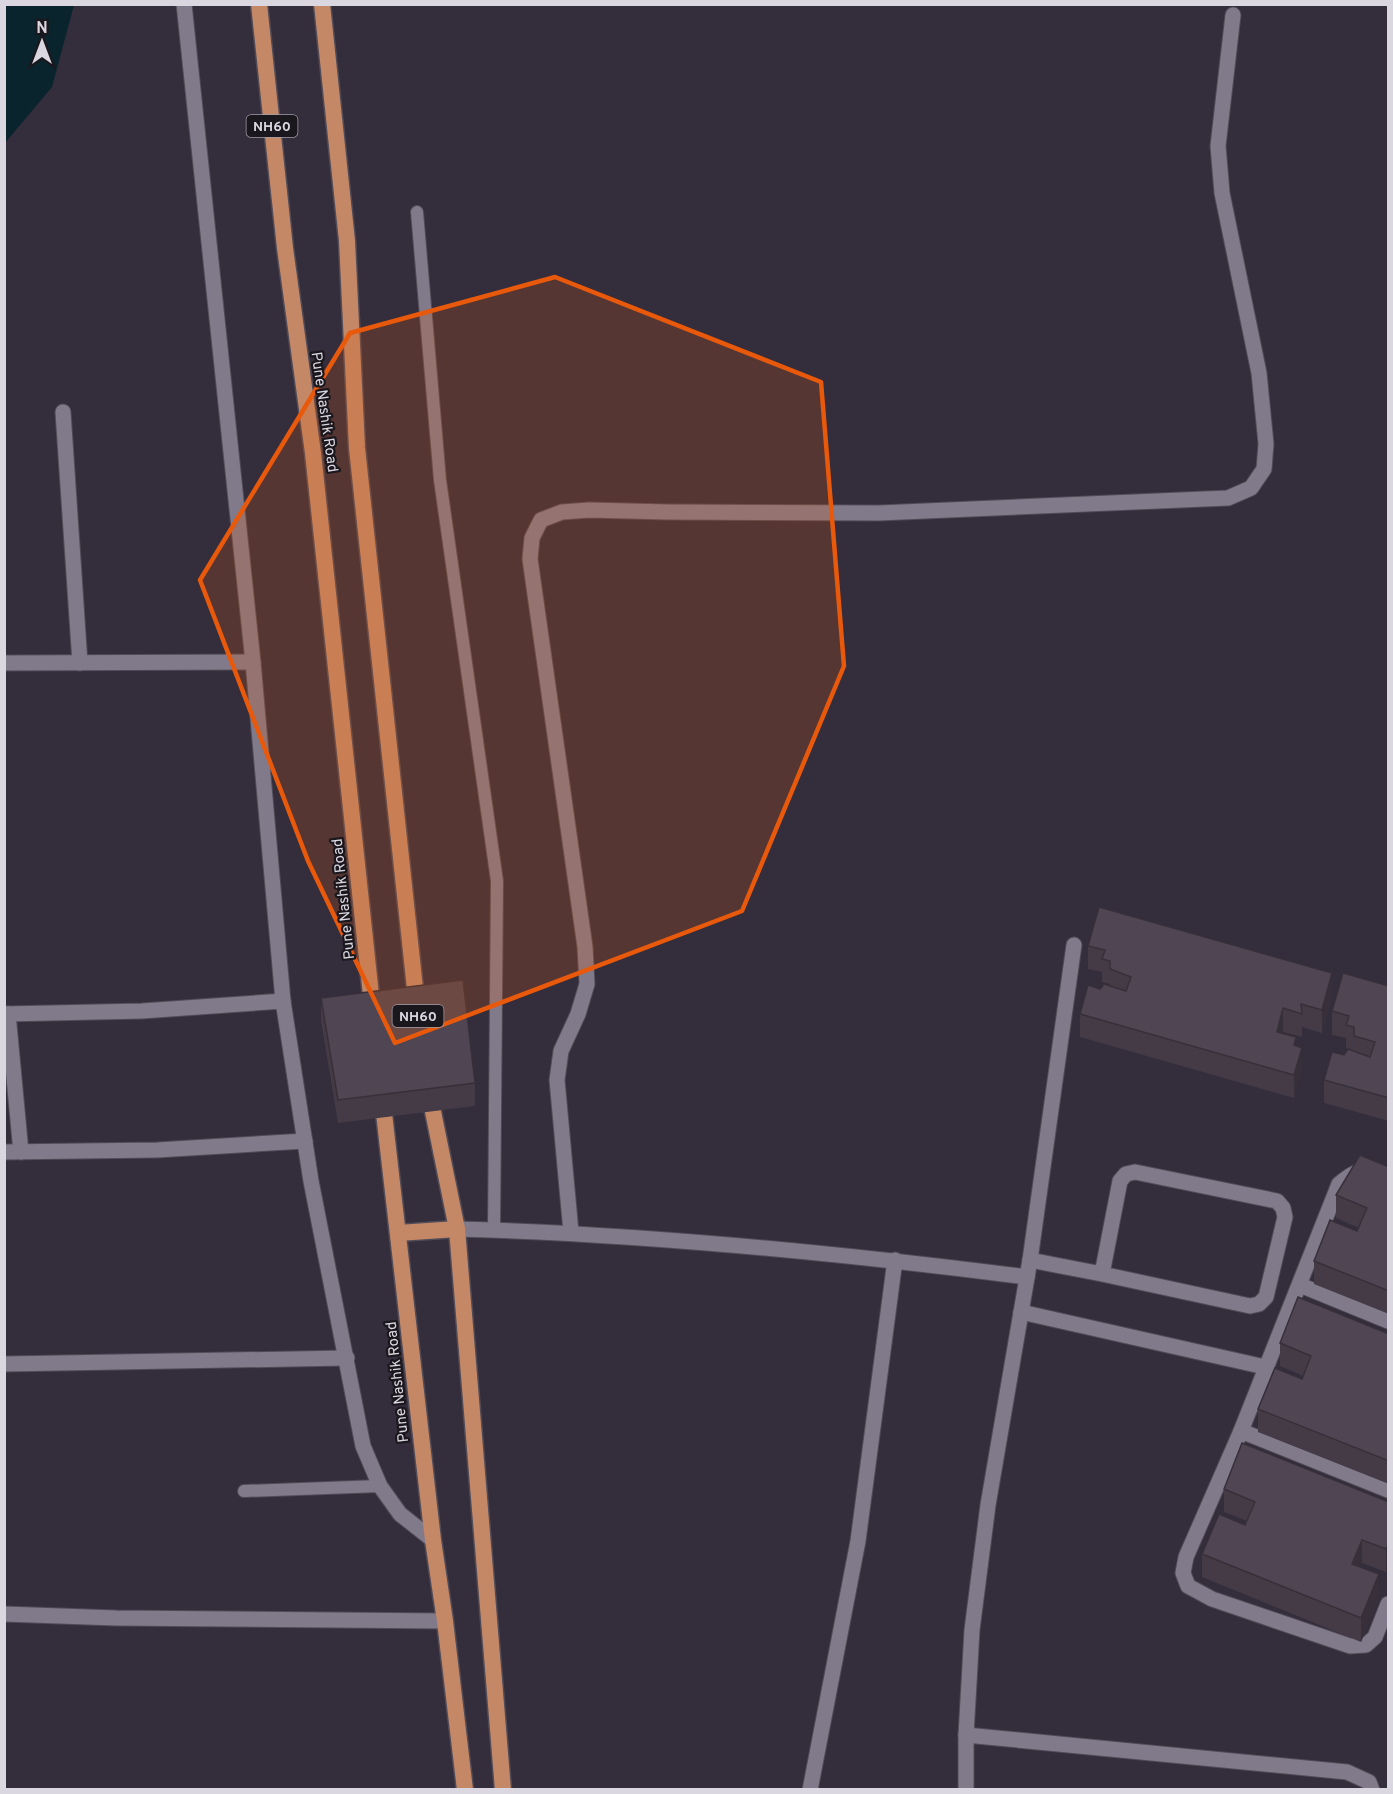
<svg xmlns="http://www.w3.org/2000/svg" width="1393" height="1794" font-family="Overpass,sans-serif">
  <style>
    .water { fill: #09242d }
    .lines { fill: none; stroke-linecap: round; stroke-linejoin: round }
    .service-casing { stroke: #514b57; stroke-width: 14 }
    .minor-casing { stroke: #514b57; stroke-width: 17 }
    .trunk-casing { stroke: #514b57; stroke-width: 19 }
    .service { stroke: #817a8b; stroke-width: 12 }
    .minor { stroke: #817a8b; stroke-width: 15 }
    .trunk { stroke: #c48866; stroke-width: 16 }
    .wall { fill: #443b47 }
    .shaded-wall { fill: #37303a }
    .building { fill: #4f4553; stroke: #37303a; stroke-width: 1.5 }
    .marked { fill: #e8590c; fill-opacity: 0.2; stroke: #e8590c; stroke-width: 4.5; stroke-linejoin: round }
    .labels { text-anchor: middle; stroke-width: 4.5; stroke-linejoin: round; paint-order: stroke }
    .shield { fill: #1a171d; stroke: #a19da6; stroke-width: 1.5 }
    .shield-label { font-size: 14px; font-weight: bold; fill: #dbd7e1 }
    .street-label { font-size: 15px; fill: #dbd7e1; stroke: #1a171d }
  </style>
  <rect width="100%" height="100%" fill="#332d3c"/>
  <!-- water -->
  <polygon class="water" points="5,4 74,5 52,87 5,143"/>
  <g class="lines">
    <defs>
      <g id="service">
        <polyline points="417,212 440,480 497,881 494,1230"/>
        <polyline points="244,1491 380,1486"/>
      </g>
      <g id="minor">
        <polyline points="184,4 253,662 283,1001 311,1181 363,1446 380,1486 400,1514 433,1540"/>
        <polyline points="63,412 80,663"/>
        <polyline points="4,663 253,662"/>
        <polyline points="4,1014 142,1011 283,1001"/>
        <polyline points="8,1014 21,1152"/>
        <polyline points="4,1152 157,1150 305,1141"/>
        <path d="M1388 1176C1364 1167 1359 1168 1339 1184L1241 1431 1186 1557 1183 1573 1188 1586 1212 1599 1350 1646 1366 1645 1375 1637 1388 1604"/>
        <path d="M457 1229C647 1234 838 1253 1027 1277"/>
        <polyline points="571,1232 557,1080 561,1051 578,1014 587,984 585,947 530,559 532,538 541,520 562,512 589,510 668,512 879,513 1228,498 1251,488 1264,469 1266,444 1259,373 1222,193 1218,146 1233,15"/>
        <polyline points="1030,1260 1102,1274 1120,1181 1126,1174 1135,1172 1277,1201 1283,1208 1285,1217 1266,1297 1259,1304 1250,1306 1102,1274"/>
        <polyline points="1300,1285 1388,1321"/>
        <polyline points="1021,1312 1265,1367"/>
        <polyline points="4,1364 347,1358"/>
        <polyline points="1241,1431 1388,1490"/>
        <polyline points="4,1614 116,1618 445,1621"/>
        <polyline points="966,1735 1347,1772 1369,1782 1372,1790"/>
        <polyline points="810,1790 858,1541 895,1260"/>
        <polyline points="966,1790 966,1735 972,1630 988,1505 1030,1260 1074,945"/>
      </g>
      <g id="trunk">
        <polyline points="259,4 285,248 313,453 373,1014"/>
        <polyline points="322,4 347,241 357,448 417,1007"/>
        <polyline points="429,1092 457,1229 503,1790"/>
        <polyline points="382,1096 433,1540 445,1621 465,1790"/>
        <polyline points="398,1233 457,1229"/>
      </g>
    </defs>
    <!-- service casing -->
    <use href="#service" class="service-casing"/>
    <!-- minor casing -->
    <use href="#minor" class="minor-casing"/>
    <!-- trunk casing -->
    <use href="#trunk" class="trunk-casing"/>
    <!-- service -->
    <use href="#service" class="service"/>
    <!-- minor -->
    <use href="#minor" class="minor"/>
    <!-- trunk -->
    <use href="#trunk" class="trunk"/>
  </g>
  <!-- wall -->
  <g class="wall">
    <polygon points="1088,946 1332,996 1322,1033 1302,1027 1302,1037 1283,1032 1283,1033 1296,1046 1302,1071 1294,1098 1080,1037 1080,1014 1100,989 1110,986 1110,984 1102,982 1102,972 1088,969"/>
    <polygon points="1389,986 1389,1121 1324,1103 1324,1080 1344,1055 1354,1052 1354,1051 1346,1048 1346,1038 1332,1035 1332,1011"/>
    <polygon points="321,998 475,1083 475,1106 338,1123 321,1021"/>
    <polygon points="1389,1167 1389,1314 1314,1284 1314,1261 1357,1231 1359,1228 1336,1218 1336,1195"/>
    <polygon points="1389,1334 1389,1484 1258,1432 1258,1409 1302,1379 1303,1376 1280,1366 1280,1343"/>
    <polygon points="1224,1489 1389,1502 1389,1566 1386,1572 1362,1563 1360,1567 1379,1597 1361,1642 1202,1577 1202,1554 1245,1525 1247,1521 1224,1512"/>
  </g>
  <!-- shaded-wall -->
  <g class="shaded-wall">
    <polygon points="1332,973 1332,996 1322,1033 1322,1010"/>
    <polygon points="1283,1008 1283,1032 1277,1055 1277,1032"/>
    <polygon points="1302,1048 1302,1071 1294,1098 1294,1075"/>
    <polygon points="1362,1540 1362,1563 1352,1587 1352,1564"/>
    <polygon points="1389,1543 1389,1566 1386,1572 1386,1549"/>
    <polygon points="1379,1574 1379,1597 1361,1642 1361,1618"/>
  </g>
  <!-- building -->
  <g class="building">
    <polygon points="1099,907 1332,973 1322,1010 1301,1004 1302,1014 1283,1008 1277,1032 1296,1037 1294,1045 1302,1048 1294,1075 1080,1014 1088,985 1100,989 1104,984 1126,991 1131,977 1110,969 1110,961 1102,959 1105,950 1088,946"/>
    <polygon points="1343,973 1389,986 1389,1098 1324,1080 1332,1052 1344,1055 1348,1049 1370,1057 1375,1042 1354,1036 1354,1027 1346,1025 1349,1016 1332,1011"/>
    <polygon points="463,980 475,1083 338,1100 321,998"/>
    <polygon points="1360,1155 1389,1167 1389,1291 1314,1261 1330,1220 1357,1231 1367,1208 1336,1195"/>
    <polygon points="1298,1297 1389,1334 1389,1461 1258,1409 1275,1368 1302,1379 1311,1356 1280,1343"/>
    <polygon points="1242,1443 1389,1502 1389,1543 1386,1549 1362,1540 1352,1564 1379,1574 1361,1618 1202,1554 1219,1514 1245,1525 1255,1502 1224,1489"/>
  </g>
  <!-- marked area -->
  <path class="marked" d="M555 277 821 382 844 666 742 911 395 1043 308 861 200 580 350 333Z"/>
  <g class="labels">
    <!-- shield labels -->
    <g class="shield">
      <rect x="246.5" y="115" width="51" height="22" rx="4.5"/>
      <rect x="392.5" y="1005" width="51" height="22" rx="4.5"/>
    </g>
    <g class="shield-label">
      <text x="272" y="131">NH60</text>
      <text x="418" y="1021">NH60</text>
    </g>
    <!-- street labels -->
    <g class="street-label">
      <text transform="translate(325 412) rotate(82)" y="5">Pune Nashik Road</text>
      <text transform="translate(343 899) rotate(-96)" y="5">Pune Nashik Road</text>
      <text transform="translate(397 1382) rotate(-96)" y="5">Pune Nashik Road</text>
    </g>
  </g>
  <!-- border -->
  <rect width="1393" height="1794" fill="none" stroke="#dbd7e1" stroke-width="12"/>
  <!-- north arrow -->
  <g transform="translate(42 42)" stroke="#1a171d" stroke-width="4.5" paint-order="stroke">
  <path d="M0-4.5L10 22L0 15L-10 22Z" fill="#dbd7e1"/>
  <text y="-9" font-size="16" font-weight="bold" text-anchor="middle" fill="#dbd7e1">N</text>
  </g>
</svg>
